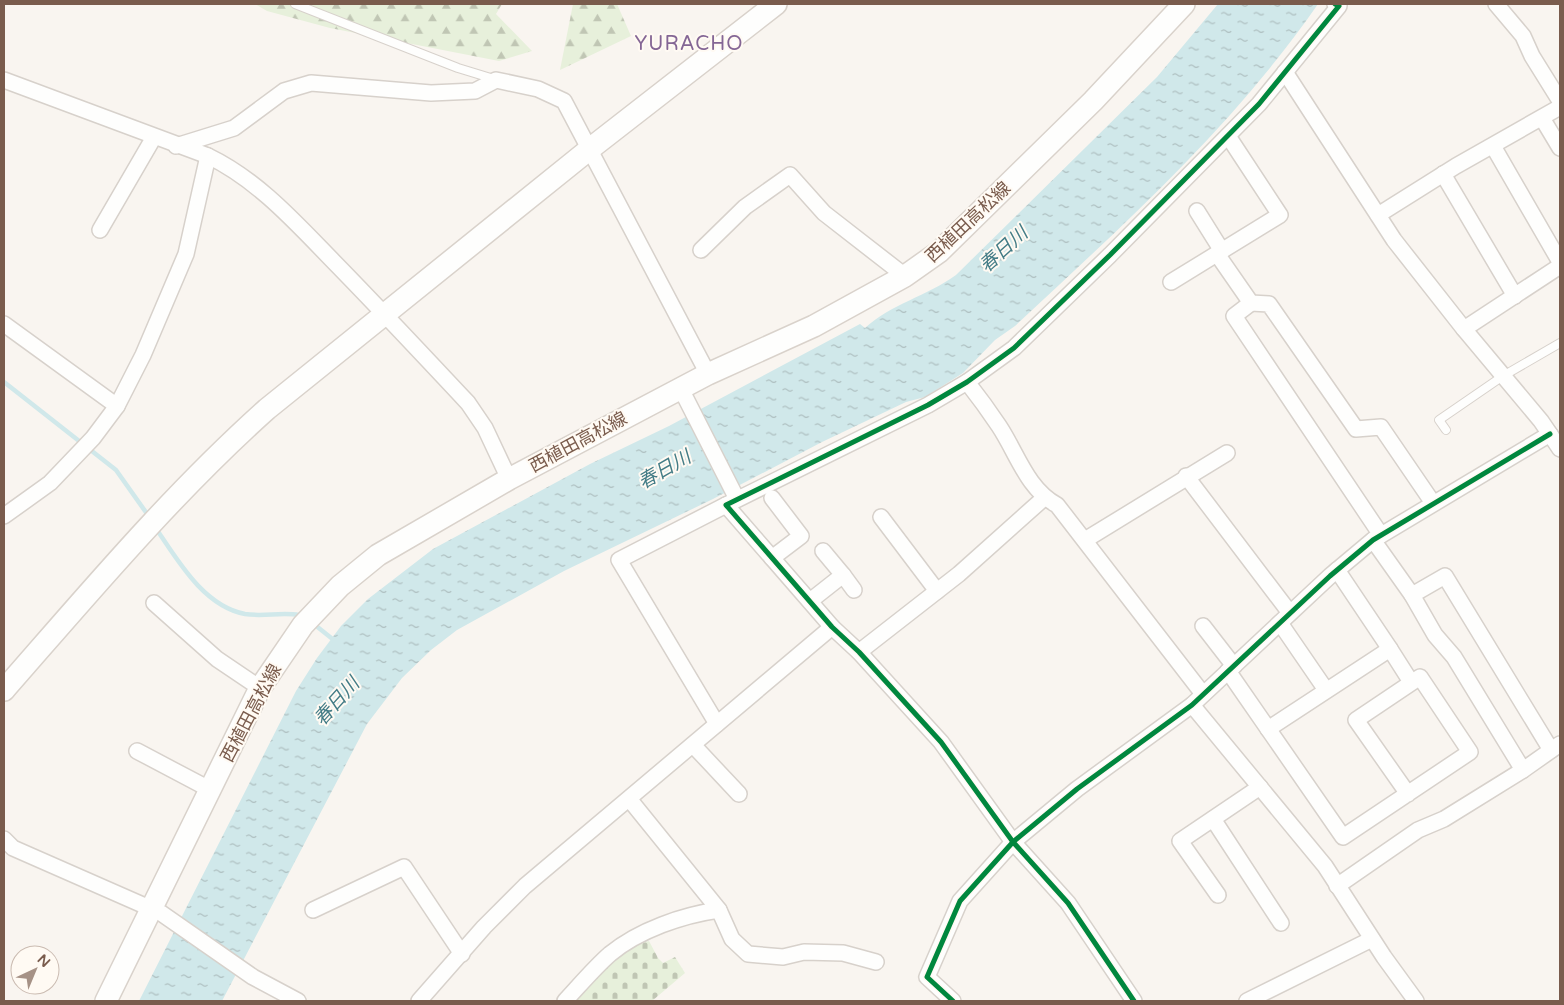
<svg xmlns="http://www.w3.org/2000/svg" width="1564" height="1005" font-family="'Varela Round','Noto Sans JP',sans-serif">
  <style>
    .forest { fill: url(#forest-firs) }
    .cemetery { fill: url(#cemetery-stones) }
    .water { fill: url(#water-ripples) }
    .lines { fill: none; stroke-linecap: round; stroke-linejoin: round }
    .stream { stroke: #d0e8ea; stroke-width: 4.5 }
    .service-casing { stroke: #d7d1cb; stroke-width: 10 }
    .minor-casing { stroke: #d7d1cb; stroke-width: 18 }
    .secondary-casing { stroke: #d9d2cb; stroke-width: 24 }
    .service { stroke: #fefefd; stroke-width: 8 }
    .minor { stroke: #fefefd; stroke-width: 15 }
    .secondary { stroke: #fefefd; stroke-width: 21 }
    .cycleway-casing { stroke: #fffaf3; stroke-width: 8 }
    .cycleway { stroke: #00873e; stroke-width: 5 }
    .labels { text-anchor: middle; stroke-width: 4; stroke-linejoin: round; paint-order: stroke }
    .street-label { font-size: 18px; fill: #7a5c4d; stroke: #fffaf3 }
    .water-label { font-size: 19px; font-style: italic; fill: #437c86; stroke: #fffaf3 }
    .quarter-label { font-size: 20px; letter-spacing: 1px; fill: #846695; stroke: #fffaf3 }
  </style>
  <defs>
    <pattern id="forest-firs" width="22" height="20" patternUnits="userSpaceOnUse" patternTransform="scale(1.25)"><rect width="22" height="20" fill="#e7f0db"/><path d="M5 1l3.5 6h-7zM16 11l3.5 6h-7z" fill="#c0c6b4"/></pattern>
    <pattern id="cemetery-stones" width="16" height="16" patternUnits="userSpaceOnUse" patternTransform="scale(1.25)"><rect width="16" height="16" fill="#e7f0db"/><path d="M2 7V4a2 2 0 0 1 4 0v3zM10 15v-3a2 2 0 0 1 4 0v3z" fill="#c0c6b4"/></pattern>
    <pattern id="water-ripples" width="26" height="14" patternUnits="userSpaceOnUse" patternTransform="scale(1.25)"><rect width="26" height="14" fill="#d0e8ea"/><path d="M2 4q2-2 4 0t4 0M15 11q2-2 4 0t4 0" fill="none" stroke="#aebfc0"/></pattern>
  </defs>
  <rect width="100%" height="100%" fill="#f9f5f0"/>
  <!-- forest -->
  <g class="forest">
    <polygon points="255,4 502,4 496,14 532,51 499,61 330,28 267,11"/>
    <polygon points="573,4 617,4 631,36 560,70"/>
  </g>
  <!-- cemetery -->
  <path class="cemetery" d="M649 941 658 958 663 963 675 957 685 973 652 1001H577L575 997C597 973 616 948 649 941Z"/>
  <!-- water -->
  <path class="water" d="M1218 4H1318C1232 128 1124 224 1015 326L995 340 963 373 925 397 906 402 822 442 713 499 564 571 457 630 431 650 402 678 367 724 222 1001H139L296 691 317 658 341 626 368 599 433 549 590 464 669 426 860 324 865 328C891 304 927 296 956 275L1157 77Z"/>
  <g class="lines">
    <!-- stream -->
    <g class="stream">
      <polyline points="4,382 116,470 150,518"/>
      <path d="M155 527C177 559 203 606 245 614 263 617 281 612 299 615"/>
      <polyline points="315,625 335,641"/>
    </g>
    <defs>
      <g id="service">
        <polyline points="295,4 458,68 494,79"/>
        <polyline points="1446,430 1439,420 1503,376 1560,343"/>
      </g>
      <g id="minor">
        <polyline points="1496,4 1523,36 1532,56 1560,101"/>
        <polyline points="1285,72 1394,240 1464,329 1541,421 1560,449"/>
        <path d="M4 80 208 156C258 180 296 223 335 263 380 309 424 356 468 403L485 428 509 479"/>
        <polyline points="1542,118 1560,148"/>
        <polyline points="176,146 234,128 284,91 311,83 431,93 475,91 496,80 538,89 564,101 708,374"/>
        <polyline points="1493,146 1560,262"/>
        <polyline points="1443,174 1515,296"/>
        <polyline points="1197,211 1222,251"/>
        <polyline points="1378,215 1456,166 1560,107"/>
        <polyline points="100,230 154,137"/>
        <polyline points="701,250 745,207 790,175 824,213 905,276"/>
        <polyline points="1217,254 1251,303 1269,304 1356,429 1381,427 1433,503"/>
        <polyline points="1171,282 1280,215 1228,136"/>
        <polyline points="1251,303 1234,316 1381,535"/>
        <polyline points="4,324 117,406"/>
        <polyline points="1464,329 1560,266"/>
        <path d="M967 382C978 396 989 411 999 426 1017 453 1027 489 1057 505L1203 694"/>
        <polyline points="681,389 737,499"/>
        <polyline points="1186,476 1290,613"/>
        <polyline points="4,516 50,483 93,438 117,406 143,355 186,254 208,156"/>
        <polyline points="881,517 937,591"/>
        <polyline points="1085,540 1227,453"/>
        <polyline points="1373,540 1412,595 1435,635 1454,657 1523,770 1560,744"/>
        <polyline points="772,558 801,536 772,498"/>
        <polyline points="1337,570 1390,649"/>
        <polyline points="843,575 854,590"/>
        <polyline points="1412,595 1445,576 1551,750"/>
        <polyline points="810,601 843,575 823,551"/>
        <polyline points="154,603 217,659 260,688"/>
        <polyline points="1280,623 1326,690"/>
        <polyline points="1203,626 1234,666"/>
        <polyline points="859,652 959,574 1044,498"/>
        <polyline points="1228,671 1343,837 1470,752 1420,677 1356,720 1408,794"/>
        <polyline points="1192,705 1325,866 1384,957 1416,1001"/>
        <polyline points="717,724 619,560 726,505"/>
        <polyline points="1268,729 1390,649 1411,682"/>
        <polyline points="693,745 739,794"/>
        <polyline points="137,751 211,790"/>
        <polyline points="630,800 719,910 732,939 748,954 783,957 804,952 843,953 876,962"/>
        <polyline points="1213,819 1281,923"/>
        <polyline points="4,839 13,848 161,913 253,977 298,1001"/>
        <polyline points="1337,886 1418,830 1444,819 1523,770"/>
        <polyline points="1218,895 1180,841 1260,787"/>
        <polyline points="313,910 404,867 462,954"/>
        <polyline points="419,1001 484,927 525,886 832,627"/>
        <path d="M565 1001C579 986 594 968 610 954 639 930 683 915 719 910"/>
        <polyline points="953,1001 927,977 960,901 1013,842 1077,789 1192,705 1330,576 1373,540 1550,434"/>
        <polyline points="1134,1001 1068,903 1013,842 941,742 859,652 832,627 726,505 928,405 967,382 1014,348 1110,255 1259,104 1339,6 1335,4"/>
        <polyline points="1247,1001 1372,939"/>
      </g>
      <g id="secondary">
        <path d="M4 690C89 593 171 495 267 409L591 148 776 4"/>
        <polyline points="106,1001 260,688 303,625 340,586 378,555 509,479 708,374 814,326 905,276 939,252 1093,101 1184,4"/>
      </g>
    </defs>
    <!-- service casing -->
    <use href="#service" class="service-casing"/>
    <!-- minor casing -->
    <use href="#minor" class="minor-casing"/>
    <!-- secondary casing -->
    <use href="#secondary" class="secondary-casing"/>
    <!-- service -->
    <use href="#service" class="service"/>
    <!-- minor -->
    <use href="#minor" class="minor"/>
    <!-- secondary -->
    <use href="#secondary" class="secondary"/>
    <defs>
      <g id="cycleway">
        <polyline points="953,1001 927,977 960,901 1013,842 1077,789 1192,705 1330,576 1373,540 1550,434"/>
        <polyline points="1134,1001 1068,903 1013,842 941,742 859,652 832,627 726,505 928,405 967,382 1014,348 1110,255 1259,104 1339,6 1335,4"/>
      </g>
    </defs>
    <!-- cycleway casing -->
    <use href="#cycleway" class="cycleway-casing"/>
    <!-- cycleway -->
    <use href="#cycleway" class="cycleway"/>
  </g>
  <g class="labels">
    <!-- street labels -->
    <g class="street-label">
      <text transform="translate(968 222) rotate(-43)" y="6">西植田高松線</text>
      <text transform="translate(578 442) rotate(-28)" y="6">西植田高松線</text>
      <text transform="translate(251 713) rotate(-62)" y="6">西植田高松線</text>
    </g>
    <!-- water labels -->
    <g class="water-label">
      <text transform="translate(1003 249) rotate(-42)" y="7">春日川</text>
      <text transform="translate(664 469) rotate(-30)" y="7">春日川</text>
      <text transform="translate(336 701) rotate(-48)" y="7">春日川</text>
    </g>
    <!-- quarter labels -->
    <g class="quarter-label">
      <text x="689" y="50">YURACHO</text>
    </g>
  </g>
  <!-- border -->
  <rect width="1564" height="1005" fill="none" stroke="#7a5c4d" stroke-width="10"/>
  <!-- north arrow -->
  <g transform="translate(35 970) rotate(44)"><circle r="24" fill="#fffaf3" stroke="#cabbb1"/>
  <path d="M0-4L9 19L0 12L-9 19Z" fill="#a69286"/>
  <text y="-8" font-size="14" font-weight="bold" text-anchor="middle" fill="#7a5c4d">N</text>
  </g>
</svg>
